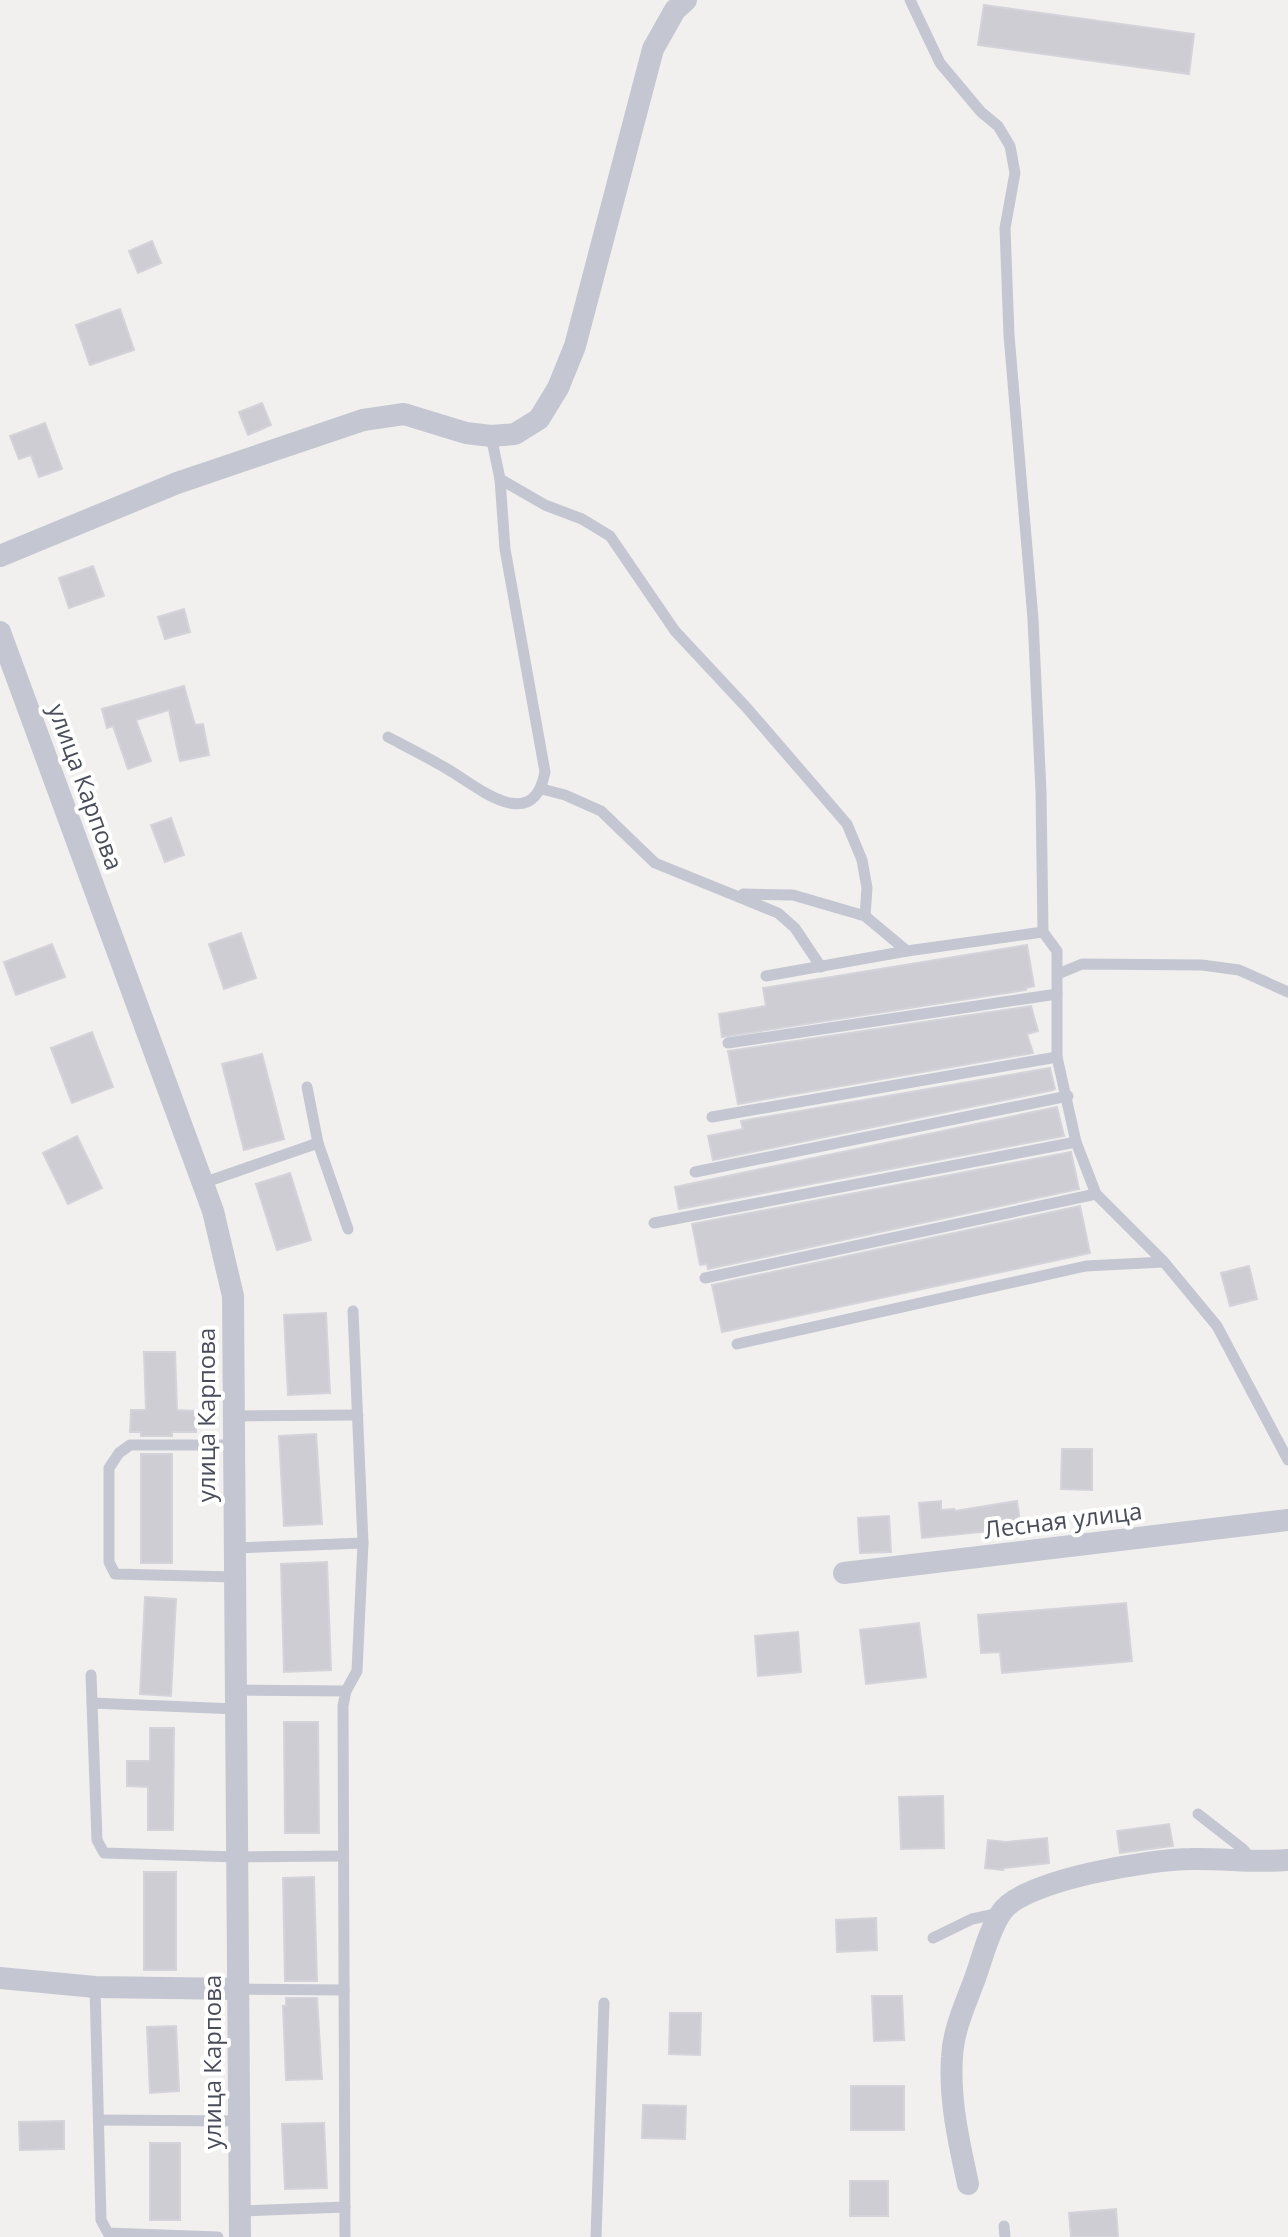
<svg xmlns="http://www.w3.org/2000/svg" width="1288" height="2237" font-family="'Open Sans',sans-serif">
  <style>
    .building { fill: #cdcdd3; stroke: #d4d3da; stroke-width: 2 }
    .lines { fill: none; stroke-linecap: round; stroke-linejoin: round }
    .service { stroke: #c4c7d2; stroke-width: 11 }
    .minor { stroke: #c4c7d2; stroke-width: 22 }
    .labels { text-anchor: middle; stroke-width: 8; stroke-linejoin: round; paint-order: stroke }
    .street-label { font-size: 24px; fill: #494d5a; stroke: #fff }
  </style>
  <rect width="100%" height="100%" fill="#f1f0ef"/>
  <!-- building -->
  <g class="building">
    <polygon points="984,5 1194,34 1189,74 978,45"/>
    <polygon points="152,241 161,263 138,273 129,251"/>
    <polygon points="120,309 134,350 90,365 76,325"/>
    <polygon points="262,403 271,425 248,435 239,412"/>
    <polygon points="45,423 62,469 39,477 31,455 19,459 10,436"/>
    <polygon points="93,566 104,596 69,608 59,578"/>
    <polygon points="184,609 190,632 165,639 158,617"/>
    <polygon points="184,686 195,725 203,724 209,755 180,761 169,710 136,720 151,761 128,769 113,726 107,728 102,709"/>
    <polygon points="171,818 184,855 165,862 151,825"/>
    <polygon points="241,933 256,978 224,989 209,944"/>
    <polygon points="52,944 65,977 16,995 4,962"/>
    <polygon points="1027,945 1034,986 1026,988 1026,990 722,1037 719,1014 766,1006 763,988"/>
    <polygon points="1031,1006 1038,1031 1027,1034 1033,1053 738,1104 728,1051"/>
    <polygon points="92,1032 113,1087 72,1103 51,1048"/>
    <polygon points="262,1054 284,1139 244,1150 222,1064"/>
    <polygon points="1050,1068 1055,1089 1053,1090 713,1160 708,1136 743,1129 741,1121"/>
    <polygon points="1057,1107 1064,1136 679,1209 675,1187"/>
    <polygon points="77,1136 102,1188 68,1204 43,1153"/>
    <polygon points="1071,1152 1079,1189 708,1269 707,1264 700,1265 692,1224"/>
    <polygon points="290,1173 311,1240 277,1250 256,1184"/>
    <polygon points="1080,1206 1090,1253 722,1332 712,1285"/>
    <polygon points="1249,1266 1257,1299 1230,1306 1221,1273"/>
    <polygon points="326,1313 330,1393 288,1395 284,1315"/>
    <polygon points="144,1352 175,1352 177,1410 196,1411 196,1432 172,1432 172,1436 141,1436 141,1432 130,1432 131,1410 146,1410"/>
    <polygon points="316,1434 322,1524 284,1526 279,1436"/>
    <polygon points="1062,1449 1092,1449 1092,1490 1061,1489"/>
    <rect x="141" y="1454" width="31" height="109"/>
    <polygon points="941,1501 941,1510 954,1509 955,1511 1017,1501 1021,1528 922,1538 919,1503"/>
    <polygon points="889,1516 891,1552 860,1553 858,1518"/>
    <polygon points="327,1562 331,1670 284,1672 281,1564"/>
    <polygon points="145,1597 176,1599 171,1696 140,1694"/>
    <polygon points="1126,1603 1132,1661 1002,1673 1000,1652 981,1653 978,1615"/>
    <polygon points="919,1623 926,1677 866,1684 860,1630"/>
    <polygon points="798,1632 801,1672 758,1676 755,1636"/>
    <polygon points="284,1722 318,1722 319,1833 285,1833"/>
    <polygon points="150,1728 174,1728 173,1830 148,1830 148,1787 127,1786 127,1761 150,1761"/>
    <polygon points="943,1796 944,1848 901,1849 899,1797"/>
    <polygon points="1169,1824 1173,1846 1120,1853 1117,1831"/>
    <polygon points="1047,1838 1049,1863 1004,1868 1003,1870 985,1868 988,1840 1006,1842"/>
    <rect x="144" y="1872" width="32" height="98"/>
    <polygon points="314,1877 317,1981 285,1981 283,1878"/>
    <polygon points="876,1918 877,1950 837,1952 836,1920"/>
    <polygon points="872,1996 902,1996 904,2040 874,2041"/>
    <polygon points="286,1998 317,1998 322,2079 286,2080 283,2006 286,2006"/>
    <polygon points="670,2013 701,2013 700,2055 669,2054"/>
    <polygon points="176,2026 179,2091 150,2093 147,2027"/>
    <rect x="851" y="2086" width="53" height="44"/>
    <polygon points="643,2105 686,2106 685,2139 642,2138"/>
    <polygon points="64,2121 64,2149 20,2150 19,2122"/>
    <polygon points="324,2123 327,2188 285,2189 282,2124"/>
    <rect x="150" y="2143" width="30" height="77"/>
    <rect x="850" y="2181" width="38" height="35"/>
    <polygon points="1116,2209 1118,2237 1071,2237 1069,2213"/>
  </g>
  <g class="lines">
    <!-- service -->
    <g class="service">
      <polyline points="910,0 940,63 981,112 998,126 1010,146 1015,173 1005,228 1009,335 1033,619 1041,792 1043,932 1057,951 1057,1057 1076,1142 1096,1194 1164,1262 1217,1326 1288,1460"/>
      <polyline points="500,479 545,505 582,519 610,536 675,631 746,707 847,824 862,860 867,888 865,916"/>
      <path d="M388 737C409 748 429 758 449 770 479 788 533 835 545 772L505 549 500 479 491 436"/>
      <polyline points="542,789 565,795 601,811 655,863 778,913 795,928 821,967"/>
      <polyline points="743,894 793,895 865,916 907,951"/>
      <polyline points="1058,974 1082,964 1202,965 1239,970 1288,992"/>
      <polyline points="766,976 907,951 1043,932"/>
      <polyline points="728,1043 1057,994"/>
      <polyline points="307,1087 318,1143 348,1229"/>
      <polyline points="712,1117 1057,1057"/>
      <polyline points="695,1172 1068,1096"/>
      <polyline points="203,1183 318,1143"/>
      <polyline points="654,1223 1076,1142"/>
      <polyline points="705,1278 1096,1194"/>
      <polyline points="737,1344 1086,1266 1164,1262"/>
      <polyline points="233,1416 358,1415"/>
      <polyline points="234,1445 130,1445 119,1453 109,1468 109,1562 115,1574 235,1577"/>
      <polyline points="235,1548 363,1543"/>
      <polyline points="91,1675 97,1840 104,1853 238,1857 343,1856"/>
      <polyline points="236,1690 346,1691"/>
      <polyline points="92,1703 236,1709"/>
      <polyline points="1198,1814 1243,1849 1253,1861"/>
      <polyline points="933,1938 972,1919 1000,1913"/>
      <polyline points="95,1987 101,2220 108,2233 218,2237"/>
      <polyline points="239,1989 344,1990"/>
      <polyline points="99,2120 239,2121"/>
      <polyline points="240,2211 345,2207"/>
      <polyline points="1004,2226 1005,2237"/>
      <polyline points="345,2237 343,1706 346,1691 357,1671 363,1543 353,1311"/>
      <polyline points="596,2237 604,2003"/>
    </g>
    <!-- minor -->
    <g class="minor">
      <polyline points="0,556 177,483 363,420 404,414 466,433 491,436 515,434 539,419 558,388 575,346 653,49 675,10 686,0"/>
      <polyline points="0,632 213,1211 233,1296 240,2237"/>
      <polyline points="844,1573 1288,1520"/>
      <polyline points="0,1978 95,1987 239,1989"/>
      <path d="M968 2184C959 2143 949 2099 952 2057 953 2031 965 2005 974 1981 982 1960 988 1932 1001 1913 1021 1880 1152 1859 1191 1859 1223 1858 1255 1863 1288 1860"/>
    </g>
  </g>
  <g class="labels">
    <!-- street labels -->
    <g class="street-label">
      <text transform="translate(85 787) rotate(70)" y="8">улица Карпова</text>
      <text transform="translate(207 1415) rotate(-90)" y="8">улица Карпова</text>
      <text transform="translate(1063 1521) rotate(-7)" y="8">Лесная улица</text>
      <text transform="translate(213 2062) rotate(-90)" y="8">улица Карпова</text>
    </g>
  </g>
</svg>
